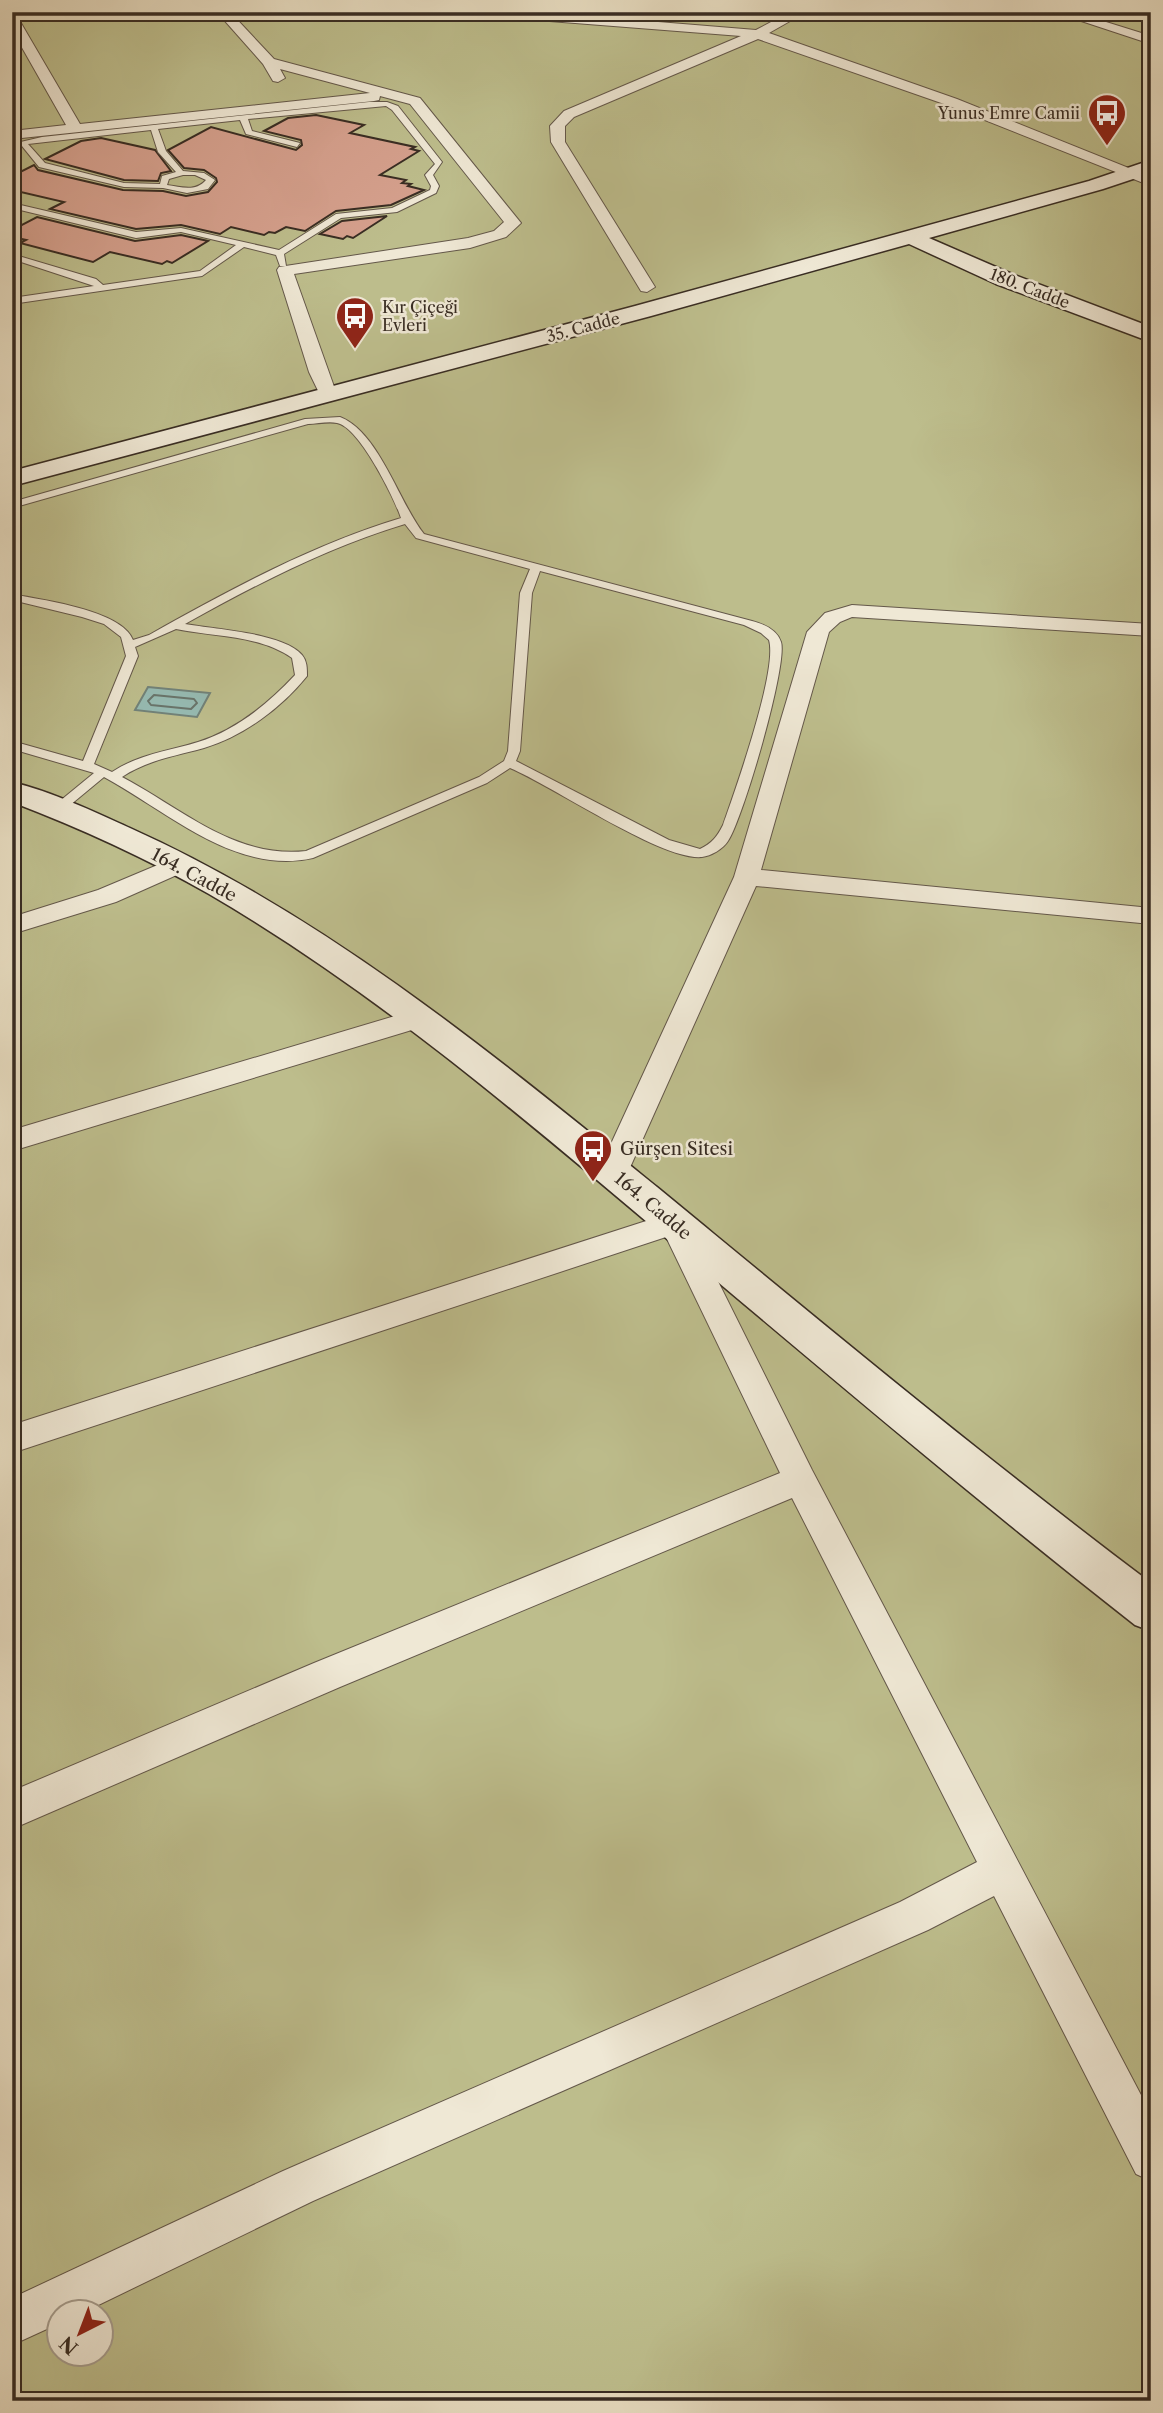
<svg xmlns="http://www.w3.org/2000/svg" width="1163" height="2413" font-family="'Libre Caslon Text',serif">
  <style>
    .green { fill: #bdbd8c; stroke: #7b7558; stroke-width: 2; fill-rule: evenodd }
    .water { fill: #96bbb3; stroke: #718279; stroke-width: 2 }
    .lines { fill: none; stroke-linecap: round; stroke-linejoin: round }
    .shore { stroke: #68746b; stroke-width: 2 }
    .building { fill: #d5a08d; stroke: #392d23; stroke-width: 2 }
    .lane-casing { stroke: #64584a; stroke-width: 2 }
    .street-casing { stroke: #64584a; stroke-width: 2 }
    .secondary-casing { stroke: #392d23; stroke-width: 3 }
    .lane { fill: #efe8d5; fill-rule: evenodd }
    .street { fill: #efe8d5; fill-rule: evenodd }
    .secondary { fill: #efe8d5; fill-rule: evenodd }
    .labels { text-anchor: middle; stroke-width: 5; stroke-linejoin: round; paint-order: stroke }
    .far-poi-label { font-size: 16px; fill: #392d23; stroke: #efe8d5; text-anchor: end }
    .far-street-label { font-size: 16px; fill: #392d23; stroke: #efe8d5 }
    .street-label { font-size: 18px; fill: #392d23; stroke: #efe8d5 }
    .poi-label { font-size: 18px; fill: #392d23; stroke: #efe8d5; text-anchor: start }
  </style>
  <rect width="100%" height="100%" fill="#e6dbbf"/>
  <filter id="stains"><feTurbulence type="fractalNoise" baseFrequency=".00286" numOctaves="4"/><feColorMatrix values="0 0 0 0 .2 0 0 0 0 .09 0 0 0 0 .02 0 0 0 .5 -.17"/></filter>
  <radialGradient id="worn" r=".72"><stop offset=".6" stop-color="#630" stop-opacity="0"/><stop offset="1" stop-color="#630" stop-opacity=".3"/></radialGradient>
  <!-- green -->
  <path class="green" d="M12 12H1151V2401H12ZM60 2312H102V2354H60Z"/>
  <!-- water -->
  <polygon class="water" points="148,687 210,693 197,717 135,710"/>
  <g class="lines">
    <!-- shore -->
    <polygon class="shore" points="154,695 194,699 197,703 191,709 151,705 148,701"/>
  </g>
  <!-- building -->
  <g class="building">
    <polygon points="316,115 364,125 350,133 415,147 411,149 419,151 380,175 406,180 402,183 411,184 408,186 424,190 391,205 336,211 305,231 286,227 275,233 269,232 264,235 231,227 220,234 181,225 136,229 50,209 64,202 12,190 12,176 34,165 38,170 123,190 163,191 186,196 208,192 217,182 216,178 204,170 184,168 168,150 211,127 296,150 302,145 301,140 264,131 288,118"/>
    <polygon points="101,138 155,150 171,171 161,173 158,181 124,180 45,159 81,141"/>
    <polygon points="387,216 353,238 347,236 343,239 320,234 342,221"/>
    <polygon points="37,217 135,241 181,235 208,241 172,263 167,261 162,264 110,252 93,262 20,243 26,240 12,237 12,230"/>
  </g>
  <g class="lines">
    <defs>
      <g id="lane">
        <path d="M369 102H387L398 106 442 162 433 175 439 186 436 193 397 212 341 218 284 254 286 266H280L276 255 244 247 202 276 12 304V298L94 286 12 259V254L96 279 103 285 200 271 236 245 181 232 136 238 12 208V203L136 232 181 228 279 250 336 214 392 208 430 190 431 186 425 175 435 164 392 110 386 106 248 119 252 131 300 143 297 147 246 134 240 120 158 129 166 151 183 171 204 173 215 180 208 189 187 193 163 188 124 187 39 167 22 146 12 148V144L42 137ZM151 130 158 152 176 172 162 176 160 184 124 183 45 163 28 144ZM183 175H195L206 180C196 192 181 187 167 185L169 179Z"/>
        <path d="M340 417C379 432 399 503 424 534L752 621C763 624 777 629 781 642 788 664 743 819 728 841 723 849 711 856 702 857 662 861 553 786 510 768L487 783 313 858C236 876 167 811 104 777L63 811H55V805L94 773 12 749V741L83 761 126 656 121 637 104 624 82 617 12 600V594C41 600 122 610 133 640L149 635C229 590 312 545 401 518 394 497 359 427 337 423 328 421 317 424 308 424L12 508V502L305 419ZM405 524 416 538 530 569 520 593 508 751 504 761 479 777 306 851C235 859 181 808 122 777 147 760 176 756 204 748 244 736 281 708 307 676 307 668 307 661 302 655 284 633 213 629 185 624 255 585 328 547 405 524ZM540 571 744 625 761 633 769 640C778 670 735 791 723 825 717 837 712 843 700 849L669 840 516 761 520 751 532 593ZM176 629C214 637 260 635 292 658L295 675C268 704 236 730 198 742 169 751 139 754 112 772L94 764 138 656 135 647Z"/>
      </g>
      <g id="street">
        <polygon points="217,12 230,12 274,59 420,98 521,223 506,237 470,248 294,274 337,395 334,399 322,399 309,372 277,270 279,267 468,238 494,231 504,222 410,104 380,96 379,100 374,101 12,139 12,131 66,125 12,30 12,14 18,18 80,124 370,93 280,69 285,78 278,82 273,81 263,64"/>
        <polygon points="480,12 536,12 756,30 790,12 806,12 769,33 957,99 1151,177 1151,186 947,105 758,39 574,117 565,126 565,142 655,287 647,292 641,291 551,142 550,126 564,111 741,36 486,16"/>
        <polygon points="1054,12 1074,12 1151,36 1151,44"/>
        <polygon points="852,605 1151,624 1151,636 852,617 840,622 829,632 761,870 1151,908 1151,924 756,886 628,1172 623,1180 613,1183 603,1180 598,1172 734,877 807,632 825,613"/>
        <polygon points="179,856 188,858 191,864 188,870 116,902 12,934 12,917 98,890"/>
        <polygon points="415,1010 425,1012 429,1019 425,1026 12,1151 12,1130"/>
        <polygon points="674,1212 685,1215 689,1223 812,1470 1151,2114 1151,2181 1136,2174 994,1896 928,1930 313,2201 84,2312 60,2312 60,2323 12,2345 12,2298 283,2171 900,1902 977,1862 792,1498 340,1687 12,1829 12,1791 314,1663 780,1473 666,1237 12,1453 12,1425"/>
      </g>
      <g id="secondary">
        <polygon points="1151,160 1151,173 1103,189 929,238 1012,274 1151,327 1151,342 996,284 909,244 651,316 12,486 12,471 635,306 1089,181"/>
        <path d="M12 782C53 792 92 811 130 828 324 915 493 1054 657 1187 820 1321 982 1456 1151 1583V1631L1135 1625C978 1502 826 1373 674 1245 526 1120 377 992 209 894 146 858 80 828 12 802Z"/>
      </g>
    </defs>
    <!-- lane casing -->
    <use href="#lane" class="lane-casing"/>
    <!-- street casing -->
    <use href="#street" class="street-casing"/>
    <!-- secondary casing -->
    <use href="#secondary" class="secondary-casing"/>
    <!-- lane -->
    <use href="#lane" class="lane"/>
    <!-- street -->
    <use href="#street" class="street"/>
    <!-- secondary -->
    <use href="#secondary" class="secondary"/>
  </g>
  <!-- icons -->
  <defs>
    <symbol id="bus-pin" viewBox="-11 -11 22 30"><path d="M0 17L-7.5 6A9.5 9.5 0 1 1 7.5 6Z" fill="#8f2418" stroke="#efe8d5"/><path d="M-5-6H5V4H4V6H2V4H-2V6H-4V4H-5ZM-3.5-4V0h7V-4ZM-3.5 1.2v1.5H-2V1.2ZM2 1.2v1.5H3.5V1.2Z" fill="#fff"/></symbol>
  </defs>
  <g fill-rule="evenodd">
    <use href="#bus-pin" x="1085" y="91" width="44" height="60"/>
    <use href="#bus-pin" x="333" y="294" width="44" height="60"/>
    <use href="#bus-pin" x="571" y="1127" width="44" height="60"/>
  </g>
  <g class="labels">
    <!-- far-poi labels -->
    <g class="far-poi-label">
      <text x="1080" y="119">Yunus Emre Camii</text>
      <text x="382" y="313" text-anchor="start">Kır Çiçeği<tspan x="382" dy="18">Evleri</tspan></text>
    </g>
    <!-- far-street labels -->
    <g class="far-street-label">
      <text transform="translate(1030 288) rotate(21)" y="6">180. Cadde</text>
      <text transform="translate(583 327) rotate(-15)" y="6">35. Cadde</text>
    </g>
    <!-- street labels -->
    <g class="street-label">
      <text transform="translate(194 875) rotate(28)" y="6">164. Cadde</text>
      <text transform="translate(653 1206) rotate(40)" y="6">164. Cadde</text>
    </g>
    <!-- poi labels -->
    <g class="poi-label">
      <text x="620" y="1155">Gürşen Sitesi</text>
    </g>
  </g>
  <!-- margin -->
  <rect width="1163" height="2413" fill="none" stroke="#e6dbbf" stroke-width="42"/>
  <rect x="14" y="14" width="1135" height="2385" fill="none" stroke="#392d23" stroke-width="3.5"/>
  <rect x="21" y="21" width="1121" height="2371" fill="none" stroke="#392d23" stroke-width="2"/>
  <!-- north arrow -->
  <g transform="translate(80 2333) rotate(222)"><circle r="33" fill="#efe8d5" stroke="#a69d8e" stroke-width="2"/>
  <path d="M0-5L12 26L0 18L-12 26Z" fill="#8f2418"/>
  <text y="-10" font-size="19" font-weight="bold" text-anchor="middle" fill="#392d23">N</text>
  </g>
  <rect width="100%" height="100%" filter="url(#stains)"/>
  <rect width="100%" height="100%" fill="url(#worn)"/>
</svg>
